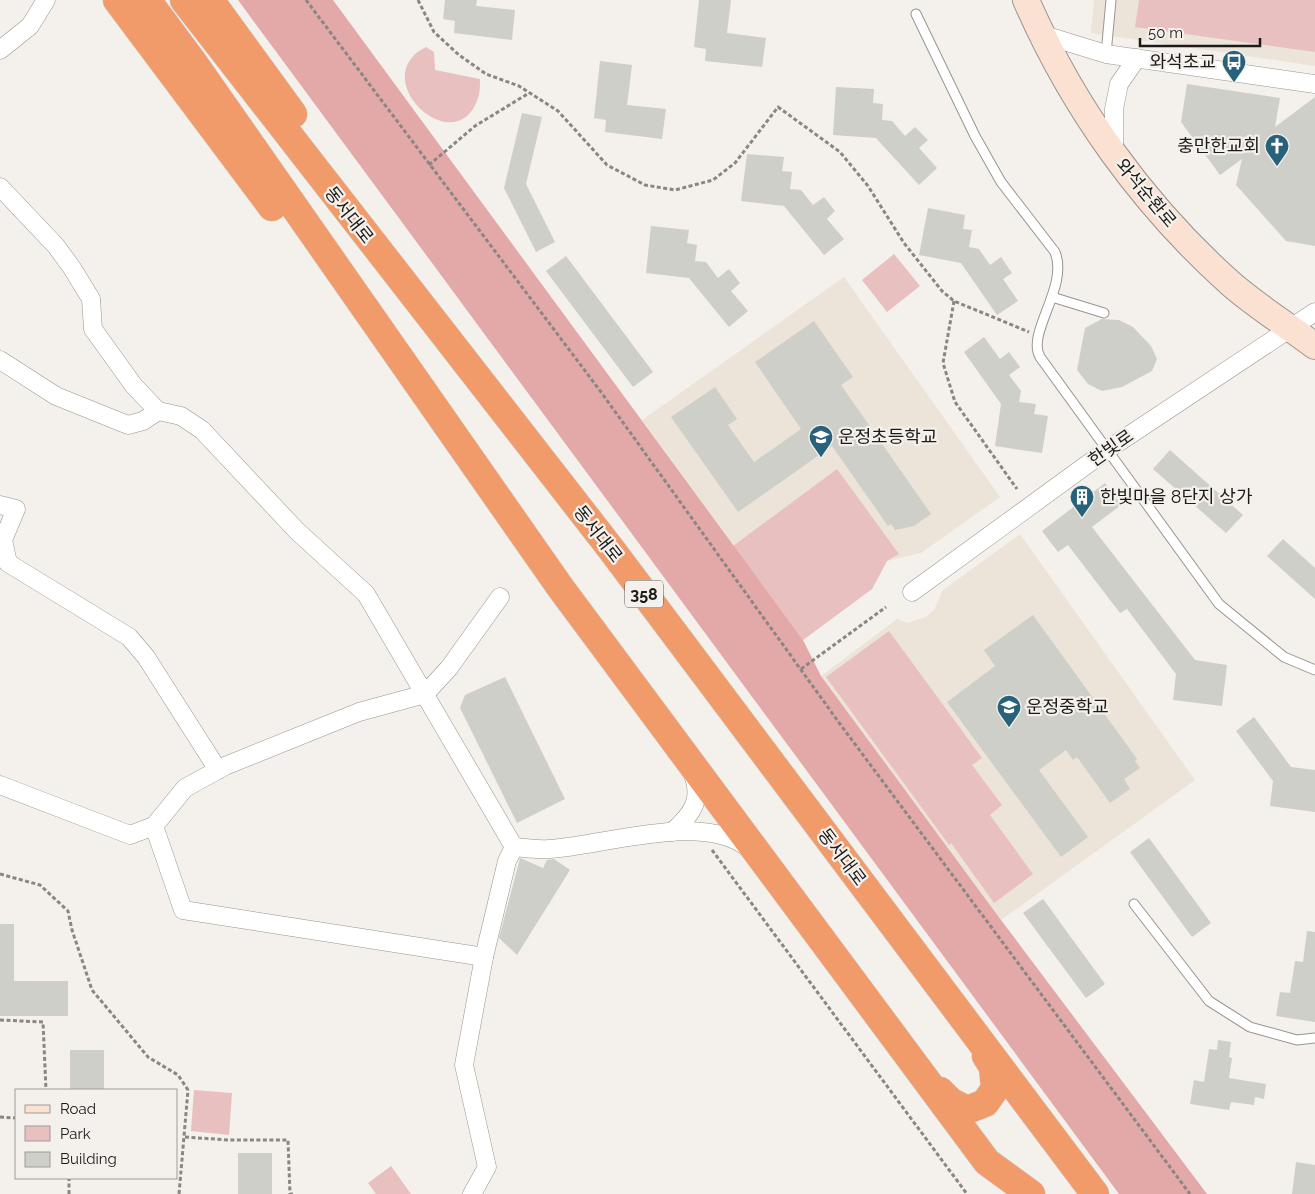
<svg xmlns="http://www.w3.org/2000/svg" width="1315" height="1194" font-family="Raleway,'Noto Sans KR',sans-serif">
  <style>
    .built { fill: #ece4d8 }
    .green { fill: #e9c0c0 }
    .forest { fill: #e3a9a9 }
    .building { fill: #cecfc8 }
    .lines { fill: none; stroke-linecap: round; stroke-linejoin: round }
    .lane-casing { stroke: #989590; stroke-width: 11 }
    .street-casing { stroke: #989590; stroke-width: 19 }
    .secondary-casing { stroke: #989590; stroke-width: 28 }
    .highway-casing { stroke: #cdcdcc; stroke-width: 29 }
    .path { stroke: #898683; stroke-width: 3; stroke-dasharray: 4 2.5; stroke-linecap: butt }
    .lane { stroke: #fff; stroke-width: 9 }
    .street { stroke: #fff; stroke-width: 18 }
    .secondary { stroke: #fbe1d2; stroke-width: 26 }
    .highway { stroke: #f29b6a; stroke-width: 28 }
    .labels { text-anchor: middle; stroke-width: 4.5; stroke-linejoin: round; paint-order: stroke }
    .shield { fill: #f4f0eb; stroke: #5d5b58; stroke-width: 1 }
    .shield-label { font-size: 16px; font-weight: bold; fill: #1c1b19 }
    .poi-label { font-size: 18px; fill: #1c1b19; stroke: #f4f0eb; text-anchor: start }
    .street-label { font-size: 18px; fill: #1c1b19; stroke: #f4f0eb }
  </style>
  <rect width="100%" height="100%" fill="#f4f0eb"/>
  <!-- built -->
  <g class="built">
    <polygon points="1094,0 1315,0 1315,66 1091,33"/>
    <polygon points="844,277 1000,497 921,553 887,561 872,589 803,640 642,420"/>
    <polygon points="1020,534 1195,780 1001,920 821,676 897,619 907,623 926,617 934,610 943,590"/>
  </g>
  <!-- green -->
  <g class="green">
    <polygon points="1139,0 1315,0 1315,52 1135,27"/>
    <path d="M426 47 434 52 435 70 480 79C480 85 480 93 478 98 456 164 364 78 426 47Z"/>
    <polygon points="894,254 920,286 887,312 862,280"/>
    <polygon points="837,469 899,554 887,561 872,589 803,640 733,546"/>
    <polygon points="889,631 982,758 972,765 1002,805 990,815 1033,874 994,903 951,843 949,845 826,677"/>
    <polygon points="194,1090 232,1093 229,1135 191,1131"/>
    <polygon points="391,1166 411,1194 376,1194 368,1183"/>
  </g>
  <!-- forest -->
  <polygon class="forest" points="238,0 333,0 803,640 821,676 1001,920 1207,1194 1119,1194"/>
  <!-- building -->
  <g class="building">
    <polygon points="445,0 477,0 476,6 515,10 512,40 454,33 455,21 443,19"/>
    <polygon points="699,0 731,0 727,33 766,38 762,67 705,61 706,49 694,47"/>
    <polygon points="600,61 632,65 627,105 666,109 662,139 605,132 606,120 594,118"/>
    <polygon points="1187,84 1280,98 1275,127 1315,97 1315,246 1286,241 1236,185 1242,159 1220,175 1181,122"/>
    <polygon points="836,87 874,89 873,103 883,104 882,120 892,121 905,136 915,127 928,140 919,148 937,168 919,185 876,138 833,135"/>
    <polygon points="522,113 542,117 526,184 555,242 536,252 504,188"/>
    <polygon points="747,154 784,157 782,171 792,172 790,189 801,190 813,205 824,197 835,211 827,219 844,239 824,255 784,206 741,201"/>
    <polygon points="928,208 965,215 963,229 972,230 969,247 979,249 990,265 1001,257 1012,273 1003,279 1018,301 997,315 961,263 919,255"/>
    <polygon points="651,226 689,230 687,243 697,245 695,261 706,262 718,278 729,269 740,283 731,291 748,311 729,327 689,278 646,273"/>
    <polygon points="566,256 653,372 633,387 546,271"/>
    <polygon points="1102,319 1119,320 1133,327 1151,346 1157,359 1152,371 1122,387 1102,391 1088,384 1077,370 1085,328"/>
    <polygon points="814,321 853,377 841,385 931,514 914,526 895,530 891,524 888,526 832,446 738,512 671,417 715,387 737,419 728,425 754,462 801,429 755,362"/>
    <polygon points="984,337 1000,359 1009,352 1020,367 1009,375 1021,391 1019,402 1036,404 1034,414 1048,416 1042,453 995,446 1001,404 964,352"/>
    <polygon points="1170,450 1243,515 1226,533 1153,469"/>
    <polygon points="1105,483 1121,505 1092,527 1195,660 1227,665 1222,706 1173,700 1176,674 1127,609 1120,613 1068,545 1058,552 1042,531"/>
    <polygon points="1283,539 1315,568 1315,599 1267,556"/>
    <polygon points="1033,615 1137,759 1135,761 1140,768 1124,779 1130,789 1110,803 1077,757 1073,760 1066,750 1039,770 1088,837 1061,857 947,702 995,666 984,650"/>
    <polygon points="505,677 565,799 517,823 460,708 465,695"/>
    <polygon points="1254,717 1291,767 1315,770 1315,812 1270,806 1273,781 1236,731"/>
    <polygon points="1149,838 1211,923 1192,937 1130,852"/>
    <polygon points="520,858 543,868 547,860 554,859 570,870 517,955 499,938"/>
    <polygon points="1043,899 1105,984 1086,998 1023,913"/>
    <polygon points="0,924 14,924 14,981 68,981 68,1016 0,1016"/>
    <polygon points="1307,931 1315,932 1315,1022 1276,1016 1280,992 1290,993 1295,961 1303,962"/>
    <polygon points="1218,1040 1231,1042 1229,1057 1232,1058 1229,1078 1266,1084 1264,1099 1255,1097 1254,1105 1231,1102 1229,1110 1190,1104 1194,1080 1204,1082 1209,1049 1217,1050"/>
    <rect x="70" y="1050" width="34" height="40"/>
    <rect x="238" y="1153" width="34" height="41"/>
    <polygon points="1296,1162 1315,1165 1315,1194 1292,1194"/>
  </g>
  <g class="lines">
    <defs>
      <g id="lane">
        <path d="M916 14 975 136 1001 182 1055 252C1069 287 1026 333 1040 357L1219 604 1284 657 1315 670"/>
        <polyline points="1106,54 1111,0"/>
        <polyline points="1052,297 1104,313"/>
        <polyline points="1134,904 1209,1001 1250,1027 1297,1040 1315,1038"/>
      </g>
      <g id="street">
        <polyline points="1041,34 1106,54 1315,84"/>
        <polyline points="0,50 30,26 46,0"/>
        <polyline points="1114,154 1114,109 1119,84 1137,58"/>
        <polyline points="0,187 56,246 72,268 91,299 93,329 134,386 158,411 181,416 202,430 297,531 366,594 514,847"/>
        <polyline points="0,360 56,396 128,425 143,421 158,411"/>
        <polyline points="0,505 16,509 3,540 8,563 129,637 146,657 218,770"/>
        <polyline points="912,592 1107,450 1315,312"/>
        <polyline points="0,785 130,835 154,826"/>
        <path d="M672 832C693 814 704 798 691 770"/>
        <path d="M514 847C525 848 537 850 549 849 603 846 704 811 748 848"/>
        <polyline points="484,957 183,910 154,826 185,788 225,766 359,712 425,694 449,668 500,597"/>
        <polyline points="472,1194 487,1167 464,1065 484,957 507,861 514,847"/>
      </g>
      <path id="secondary" d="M1026 0C1073 108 1143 205 1230 283 1256 306 1287 325 1315 346"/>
      <g id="highway">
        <polyline points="117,0 272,207"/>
        <polyline points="147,0 193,62 560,587 987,1162 1031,1194"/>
        <polyline points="184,0 611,549 1095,1194"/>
        <polyline points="210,0 293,114"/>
        <polyline points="940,1091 950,1101 967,1110 985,1103 995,1089 993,1067 986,1056"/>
      </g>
    </defs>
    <!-- lane casing -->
    <use href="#lane" class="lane-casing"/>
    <!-- street casing -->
    <use href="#street" class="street-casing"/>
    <!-- secondary casing -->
    <use href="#secondary" class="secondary-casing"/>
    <!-- highway casing -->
    <use href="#highway" class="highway-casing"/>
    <!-- path -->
    <g class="path">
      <polyline points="306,0 601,392 840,724 1190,1194"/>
      <polyline points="418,0 434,32 459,55 486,74 519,86 558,111 607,165 645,185 675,190 713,180 735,163 778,107 840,152 868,186 904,243 942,291 954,301 1029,332"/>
      <polyline points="429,165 475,126 529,93"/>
      <polyline points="954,301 943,363 955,402 1017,489"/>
      <polyline points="801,669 886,607"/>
      <polyline points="712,850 967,1194"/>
      <polyline points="0,874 40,885 68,911 72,930 92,990 148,1057 178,1075 188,1090 179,1194"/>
      <polyline points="0,1020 43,1022 46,1090"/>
      <polyline points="0,1117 16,1118"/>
      <polyline points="185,1137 228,1140 288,1140 290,1194 295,1194"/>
      <polyline points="69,1194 69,1178"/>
    </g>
    <!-- lane -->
    <use href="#lane" class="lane"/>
    <!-- street -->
    <use href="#street" class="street"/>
    <!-- secondary -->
    <use href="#secondary" class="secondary"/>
    <!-- highway -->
    <use href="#highway" class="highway"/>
  </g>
  <!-- icons -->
  <defs>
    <symbol id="bus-pin" viewBox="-11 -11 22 30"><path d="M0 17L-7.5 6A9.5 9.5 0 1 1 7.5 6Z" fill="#27617a" stroke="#f4f0eb"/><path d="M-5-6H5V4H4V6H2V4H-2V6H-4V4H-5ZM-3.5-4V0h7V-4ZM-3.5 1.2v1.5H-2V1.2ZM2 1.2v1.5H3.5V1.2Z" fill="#fff"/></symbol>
    <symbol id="church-pin" viewBox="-11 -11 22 30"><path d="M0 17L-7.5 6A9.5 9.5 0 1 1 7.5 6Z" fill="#27617a" stroke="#f4f0eb"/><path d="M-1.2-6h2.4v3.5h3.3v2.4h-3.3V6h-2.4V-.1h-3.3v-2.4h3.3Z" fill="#fff"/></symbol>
    <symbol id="school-pin" viewBox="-11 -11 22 30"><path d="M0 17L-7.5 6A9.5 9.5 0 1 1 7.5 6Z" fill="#27617a" stroke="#f4f0eb"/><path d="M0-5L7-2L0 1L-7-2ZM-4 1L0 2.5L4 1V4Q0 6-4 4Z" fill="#fff"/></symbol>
    <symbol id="building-pin" viewBox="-11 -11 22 30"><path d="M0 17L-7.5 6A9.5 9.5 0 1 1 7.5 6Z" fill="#27617a" stroke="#f4f0eb"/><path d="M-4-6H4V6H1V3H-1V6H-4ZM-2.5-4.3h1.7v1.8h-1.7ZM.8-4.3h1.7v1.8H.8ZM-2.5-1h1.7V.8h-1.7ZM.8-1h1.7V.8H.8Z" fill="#fff"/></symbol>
  </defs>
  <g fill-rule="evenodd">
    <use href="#bus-pin" x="1220" y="48" width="28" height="38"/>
    <use href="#church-pin" x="1263" y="132" width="28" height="38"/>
    <use href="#school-pin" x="807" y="423" width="28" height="38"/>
    <use href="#building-pin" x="1068" y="483" width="28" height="38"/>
    <use href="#school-pin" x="995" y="693" width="28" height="38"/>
  </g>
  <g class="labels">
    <!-- shield labels -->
    <rect class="shield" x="625" y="580.5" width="38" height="27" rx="4"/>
    <g class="shield-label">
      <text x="644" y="600">358</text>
    </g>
    <!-- poi labels -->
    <g class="poi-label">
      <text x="1216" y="68" text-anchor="end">와석초교</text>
      <text x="1260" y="152" text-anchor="end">충만한교회</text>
      <text x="838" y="443">운정초등학교</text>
      <text x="1100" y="503">한빛마을 8단지 상가</text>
      <text x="1026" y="713">운정중학교</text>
    </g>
    <!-- street labels -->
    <g class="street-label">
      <text transform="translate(1146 193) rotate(50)" y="6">와석순환로</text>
      <text transform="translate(349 215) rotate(52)" y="6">동서대로</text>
      <text transform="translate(1111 448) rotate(-35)" y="6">한빛로</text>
      <text transform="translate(598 534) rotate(52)" y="6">동서대로</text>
      <text transform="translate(842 857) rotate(53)" y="6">동서대로</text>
    </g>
  </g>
  <!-- legend -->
  <rect x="15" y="1089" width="162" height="90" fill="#f4f0eb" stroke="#9e9b97"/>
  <rect x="25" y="1105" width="25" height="8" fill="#fbe1d2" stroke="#9e9b97"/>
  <text x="60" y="1114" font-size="15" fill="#1c1b19">Road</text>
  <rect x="25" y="1126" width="25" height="15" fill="#e9c0c0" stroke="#9e9b97"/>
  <text x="60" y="1139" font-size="15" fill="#1c1b19">Park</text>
  <rect x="25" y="1152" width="25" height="15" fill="#cecfc8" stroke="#9e9b97"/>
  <text x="60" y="1164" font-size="15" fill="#1c1b19">Building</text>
  <!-- scale -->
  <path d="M1140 38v8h120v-8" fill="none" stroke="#1c1b19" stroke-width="2.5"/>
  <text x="1148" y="38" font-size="15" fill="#1c1b19" stroke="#f4f0eb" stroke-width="4" paint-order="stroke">50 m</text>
</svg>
